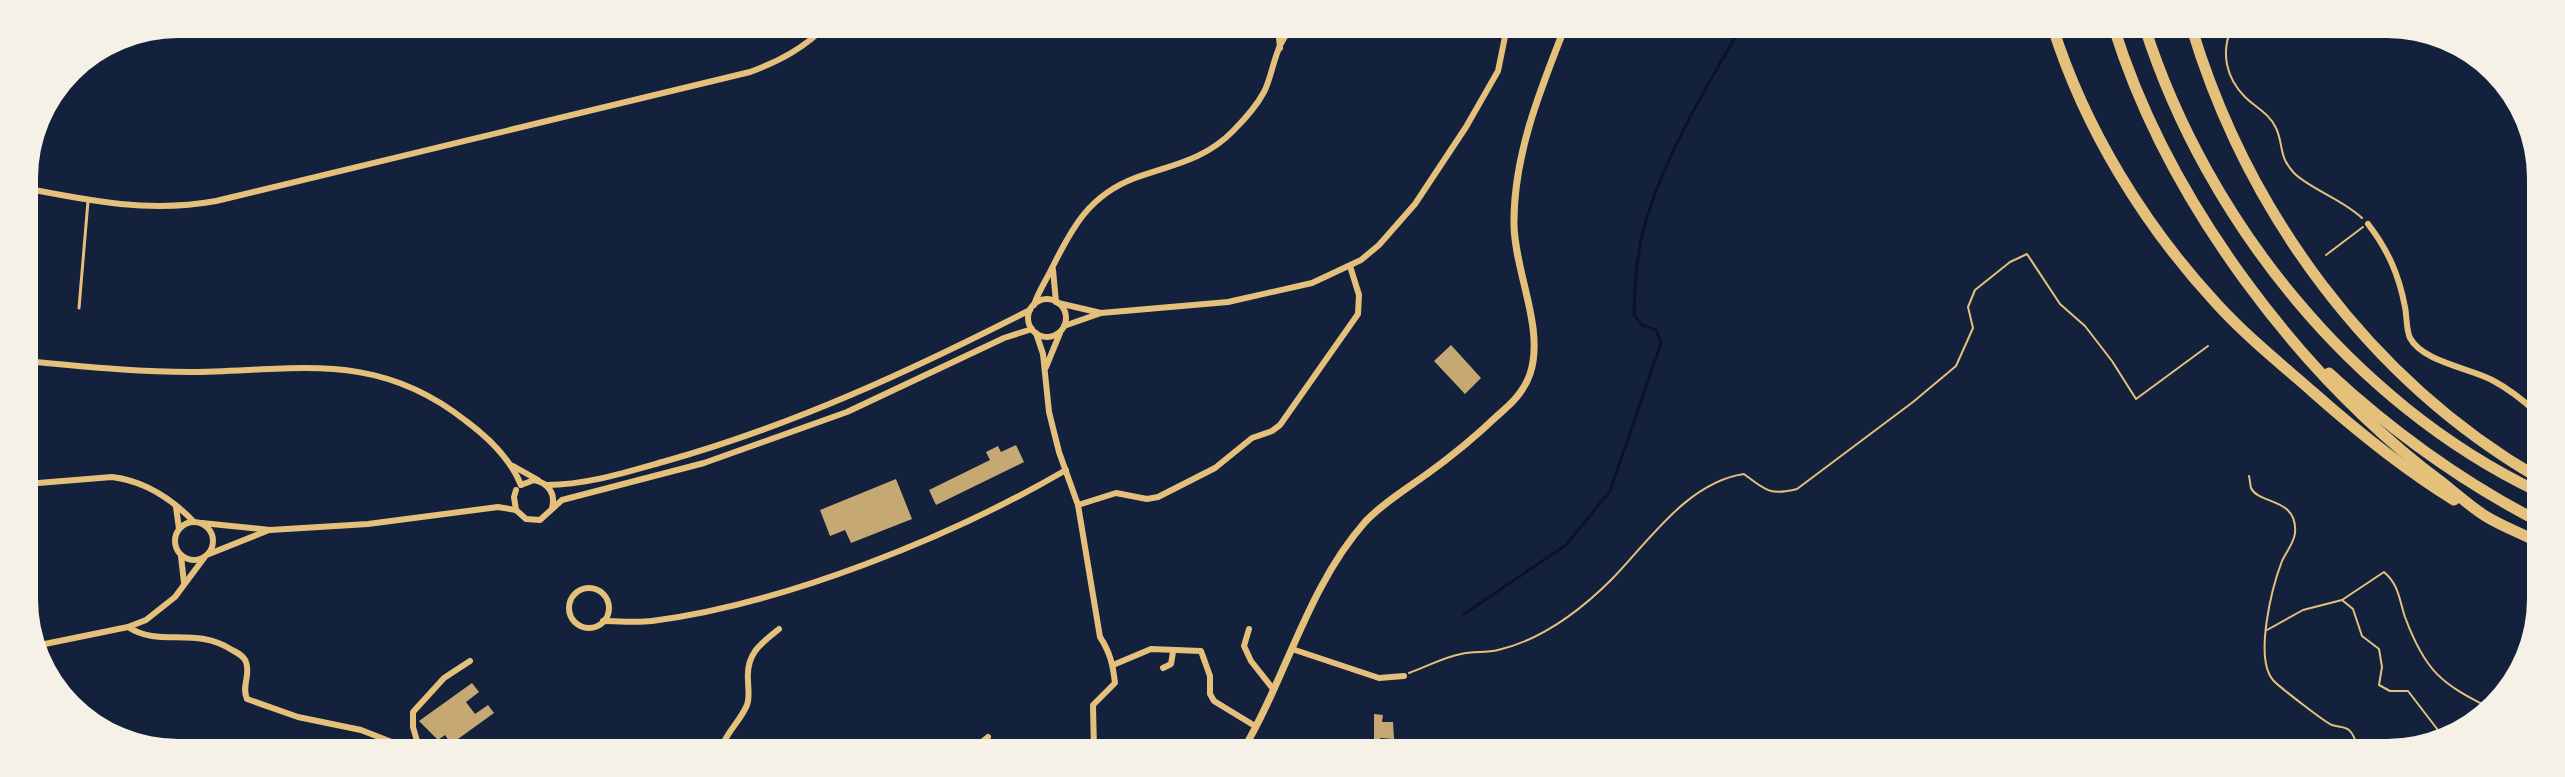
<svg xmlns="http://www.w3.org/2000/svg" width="2565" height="777" font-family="Jost,sans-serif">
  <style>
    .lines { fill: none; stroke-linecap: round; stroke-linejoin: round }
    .stream { stroke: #0b132b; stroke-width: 3 }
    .building { fill: #c6a872 }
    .path { stroke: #e5c07b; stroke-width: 2 }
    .service { stroke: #e5c07b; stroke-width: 3 }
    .minor { stroke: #e5c07b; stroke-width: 6 }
    .tertiary { stroke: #e5c07b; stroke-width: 7 }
    .motorway { stroke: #e5c07b; stroke-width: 11 }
  </style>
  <rect width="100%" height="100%" fill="#14213d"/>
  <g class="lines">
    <!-- stream -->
    <path class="stream" d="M1464 614 1566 545 1610 491 1661 343 1656 330 1642 325 1634 315C1635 280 1637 245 1649 211 1670 146 1707 87 1740 28"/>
  </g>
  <!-- building -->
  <g class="building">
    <polygon points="1451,345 1481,378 1465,394 1434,361"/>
    <polygon points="1016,445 1024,462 936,505 929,490 990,460 986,452 998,446 1001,452"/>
    <polygon points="896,479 912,519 851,543 845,530 830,536 820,510"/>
    <polygon points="472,683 479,692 466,702 475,714 488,705 494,713 451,744 445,735 438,740 419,721"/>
    <polygon points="1374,714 1383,715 1382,722 1393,722 1394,739 1380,738 1380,741 1374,741"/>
  </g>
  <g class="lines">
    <!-- path -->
    <g class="path">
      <path d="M2231 29C2221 53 2226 78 2245 97 2255 107 2270 114 2276 128 2284 145 2278 156 2294 173 2310 189 2342 199 2362 218"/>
      <polyline points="2326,255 2363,227"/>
      <path d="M2249 476C2250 480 2250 484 2251 488 2259 505 2298 497 2295 533 2294 543 2286 552 2282 561 2272 587 2254 658 2273 680 2278 686 2326 723 2332 725 2338 727 2344 726 2349 730 2355 735 2357 745 2359 753"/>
      <path d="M2342 600 2384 572C2399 585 2399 599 2405 617 2425 671 2441 684 2492 709"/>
      <polyline points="2267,630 2303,610 2342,600 2353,609 2362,636 2379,649 2382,667 2379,685 2390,691 2408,691 2441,734"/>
      <path d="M1409 673C1426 667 1444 657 1461 654 1473 651 1486 653 1498 650 1541 640 1581 610 1612 579 1649 541 1688 482 1744 474 1765 490 1770 496 1797 489L1913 402 1956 366 1973 328 1968 307 1975 290 2010 262 2027 254 2060 304 2085 326 2112 361 2136 399 2208 346"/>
    </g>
    <!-- service -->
    <polyline class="service" points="79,308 88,201"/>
    <!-- minor -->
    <g class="minor">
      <polyline points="1278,27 1280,48"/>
      <path d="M24 188C90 201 150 213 216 201L750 72C780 61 804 48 827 25"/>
      <path d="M2368 224C2388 250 2399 275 2405 307 2407 317 2406 329 2410 338 2423 362 2470 368 2492 380 2509 389 2523 400 2537 413"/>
      <polyline points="1053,270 1056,302"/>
      <circle cx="1047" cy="318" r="19"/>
      <polyline points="1058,303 1101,313 1228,302 1312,283 1361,260 1379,245 1415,204 1466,127 1498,71 1507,27"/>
      <path d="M1034 305C1039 290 1047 279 1053 266 1073 226 1090 195 1135 178 1171 165 1205 160 1233 131 1245 119 1256 107 1264 92 1274 73 1275 39 1295 27"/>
      <polyline points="1064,326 1101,313"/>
      <path d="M1036 333 1043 354 1049 412 1059 452 1078 505 1100 637C1110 652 1113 665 1115 683L1093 705 1094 750"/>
      <path d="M25 361C80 366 135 372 190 372 296 371 375 349 466 421 489 438 510 458 521 485"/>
      <polyline points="1046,367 1060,333"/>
      <polyline points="513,466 538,480"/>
      <path d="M26 484 112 477C145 481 171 498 194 522"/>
      <path d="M521 485 534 480C548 483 556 493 552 508"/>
      <path d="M547 485C587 485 627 472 666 461 794 425 912 370 1030 310"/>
      <polyline points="516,490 514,497 516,510 526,519 540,520 562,500 704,463 847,412 1004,338 1032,329"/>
      <polyline points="1078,505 1116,493 1147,499 1158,497 1215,468 1252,438 1272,431 1280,425 1358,314 1359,295 1350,266"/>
      <polyline points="176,507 179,529"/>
      <circle cx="194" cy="541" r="19"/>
      <polyline points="202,523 270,530 368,524 498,507 516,510"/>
      <polyline points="209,554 269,530"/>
      <polyline points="181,556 184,583"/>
      <circle cx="589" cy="608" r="20"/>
      <path d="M603 621C619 621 636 623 652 621 784 604 951 537 1066 470"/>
      <path d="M128 627C160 648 195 626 232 650 238 653 244 656 246 662 251 675 241 686 247 699L298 717 361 730 407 748"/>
      <polyline points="1249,629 1244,646 1251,661 1273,689"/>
      <polyline points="35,646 128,627 146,620 175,597 204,558"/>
      <polyline points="1292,649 1379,678 1404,676"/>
      <polyline points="1113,665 1151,649 1201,651 1210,676 1210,694 1214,701 1255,726"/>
      <polyline points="1163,668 1171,664 1173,652"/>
      <polyline points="419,748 413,727 413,712 444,678 470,661"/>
      <polyline points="500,749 528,749"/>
      <path d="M721 749C726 732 740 722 747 705 750 697 748 689 748 680 746 654 760 644 779 629"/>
      <polyline points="972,750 988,737"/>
    </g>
    <!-- tertiary -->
    <path class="tertiary" d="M1243 750C1287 676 1307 588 1365 522 1383 503 1406 489 1427 474 1452 456 1475 437 1497 416 1511 404 1524 392 1530 374 1545 329 1515 273 1514 225 1513 157 1540 90 1565 27"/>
    <!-- motorway -->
    <g class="motorway">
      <path d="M2053 28C2085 129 2144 225 2216 303 2246 336 2281 364 2314 393 2358 432 2404 469 2454 500"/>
      <path d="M2114 28C2168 201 2300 377 2444 484 2458 495 2472 508 2487 517 2502 526 2520 533 2536 541"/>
      <path d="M2145 28C2207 221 2353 403 2537 491"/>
      <path d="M2192 29C2248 213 2369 379 2537 477"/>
      <path d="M2329 373C2394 433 2459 480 2536 520"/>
    </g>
  </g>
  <!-- crop -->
  <path d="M0 0H2565V777H0ZM178 38H2387A140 140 0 0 1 2527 178V599A140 140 0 0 1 2387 739H178A140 140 0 0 1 38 599V178A140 140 0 0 1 178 38Z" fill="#f6f1e7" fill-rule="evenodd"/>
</svg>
